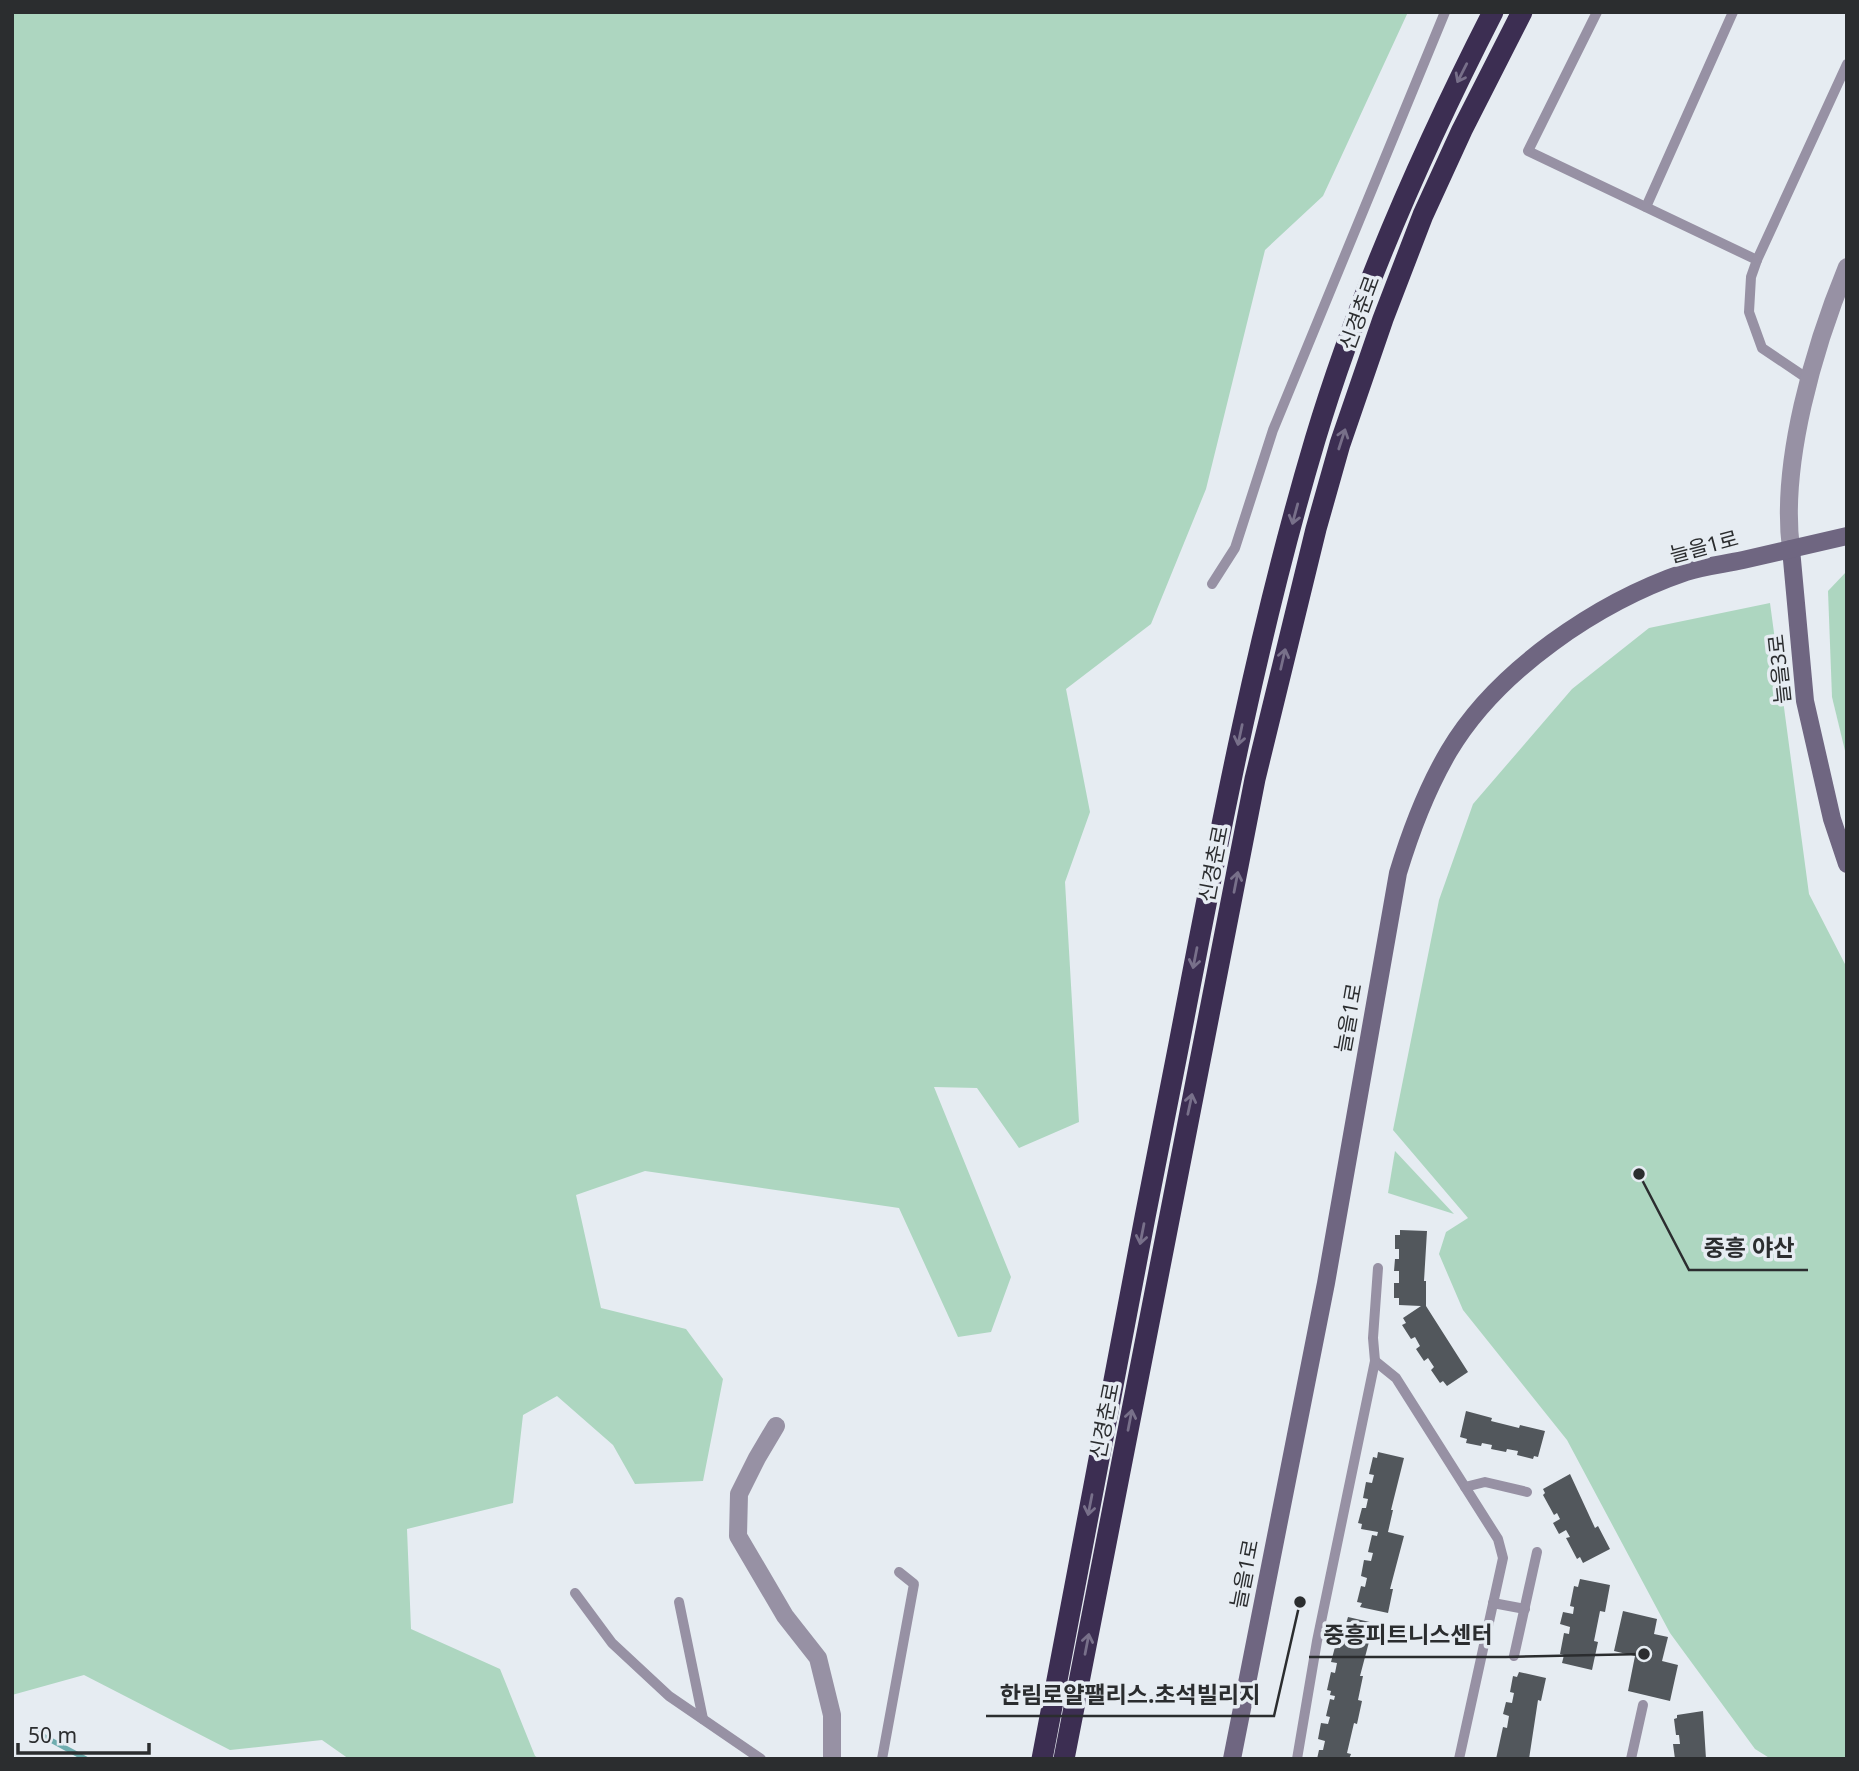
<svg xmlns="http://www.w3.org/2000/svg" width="1859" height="1771" font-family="'Noto Sans','Noto Sans KR',sans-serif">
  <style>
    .green { fill: #add6c0 }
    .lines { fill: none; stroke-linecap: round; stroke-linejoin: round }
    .stream { stroke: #6fadaf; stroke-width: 5 }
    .building { fill: #52575c }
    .lane { stroke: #9791a4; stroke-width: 10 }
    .street { stroke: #9791a4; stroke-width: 18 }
    .secondary { stroke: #6f6681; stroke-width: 18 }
    .highway { stroke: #3c2e52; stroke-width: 21 }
    .oneway { stroke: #78708a }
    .labels { text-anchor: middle; stroke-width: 7; stroke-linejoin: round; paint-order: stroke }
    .street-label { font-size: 21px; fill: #2b2d2f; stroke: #e6ecf2 }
    .leader { fill: none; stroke: #2b2d2f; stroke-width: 2.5 }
    .callout-dot { fill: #2b2d2f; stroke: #e6ecf2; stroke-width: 2.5 }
    .callout-label { font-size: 23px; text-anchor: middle; font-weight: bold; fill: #2b2d2f; stroke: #e6ecf2; stroke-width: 7; stroke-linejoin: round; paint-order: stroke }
  </style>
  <rect width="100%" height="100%" fill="#e6ecf2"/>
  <!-- green -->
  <g class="green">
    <polygon points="12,12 1408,12 1323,196 1265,250 1206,489 1151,624 1066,689 1090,812 1065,882 1079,1122 1019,1148 977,1088 934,1087 1011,1277 991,1332 958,1337 899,1208 645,1171 576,1195 601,1308 686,1329 723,1379 703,1481 635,1484 613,1445 557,1396 523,1415 513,1503 407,1529 411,1629 500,1669 535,1756 540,1759 349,1759 322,1740 230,1750 84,1675 12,1695"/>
    <polygon points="1847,571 1847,759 1832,697 1828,591"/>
    <polygon points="1770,603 1809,894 1847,968 1847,1759 1771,1759 1755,1749 1670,1633 1567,1440 1463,1310 1439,1254 1446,1232 1468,1218 1393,1130 1439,900 1473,804 1572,689 1649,628"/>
    <polygon points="1395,1151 1454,1214 1388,1193"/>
  </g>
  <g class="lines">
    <!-- stream -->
    <polyline class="stream" points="32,1730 86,1759"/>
  </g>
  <!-- building -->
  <g class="building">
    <polygon points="1400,1230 1427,1231 1424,1281 1426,1281 1426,1306 1468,1372 1447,1386 1443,1381 1440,1383 1431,1370 1434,1367 1428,1358 1424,1361 1416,1349 1420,1346 1415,1337 1411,1339 1402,1325 1406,1323 1403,1318 1421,1306 1399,1305 1399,1298 1394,1298 1394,1283 1399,1283 1399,1271 1394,1271 1395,1259 1399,1259 1399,1249 1395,1249 1395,1235 1400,1235"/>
    <polygon points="1466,1411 1492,1418 1491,1421 1519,1428 1520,1425 1545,1431 1538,1457 1534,1456 1533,1459 1517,1455 1518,1451 1507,1449 1506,1452 1491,1449 1492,1445 1482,1443 1481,1446 1466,1443 1467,1439 1460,1437"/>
    <polygon points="1378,1452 1404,1458 1391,1510 1393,1510 1388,1532 1404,1536 1390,1589 1393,1589 1388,1613 1360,1607 1362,1603 1357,1602 1361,1586 1365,1587 1367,1578 1361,1576 1364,1560 1371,1561 1373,1553 1368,1552 1372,1535 1377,1536 1378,1532 1361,1529 1362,1524 1358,1523 1362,1508 1366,1508 1368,1499 1363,1498 1366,1482 1372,1483 1374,1475 1369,1474 1373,1457 1377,1458"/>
    <polygon points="1570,1474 1595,1528 1598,1526 1610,1549 1583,1563 1580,1557 1577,1559 1566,1538 1570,1537 1566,1530 1559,1534 1553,1523 1560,1519 1557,1513 1554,1515 1543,1495 1545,1493 1543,1489"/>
    <polygon points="1580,1579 1610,1585 1605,1612 1600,1611 1594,1641 1598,1642 1592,1670 1562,1663 1564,1655 1560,1654 1564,1633 1569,1634 1570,1627 1560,1624 1563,1612 1573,1614 1574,1607 1570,1606 1574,1586 1578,1587"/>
    <polygon points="1623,1611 1657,1619 1654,1634 1668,1637 1662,1661 1678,1665 1670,1701 1628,1691 1635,1656 1614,1651"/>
    <polygon points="1348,1617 1374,1623 1360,1676 1363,1676 1358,1700 1362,1701 1357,1724 1354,1723 1347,1753 1351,1754 1349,1759 1317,1759 1319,1750 1323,1750 1325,1741 1318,1739 1321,1723 1328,1724 1330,1717 1326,1716 1330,1699 1334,1700 1335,1696 1330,1695 1331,1691 1327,1690 1331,1672 1335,1673 1337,1663 1331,1662 1335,1647 1340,1648 1343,1640 1339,1639 1342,1622 1346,1624"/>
    <polygon points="1519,1672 1546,1678 1541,1701 1538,1700 1529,1759 1496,1759 1503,1727 1507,1728 1509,1716 1503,1714 1506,1702 1512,1703 1514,1693 1510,1692 1513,1676 1517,1677"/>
    <polygon points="1703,1711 1706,1759 1675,1759 1673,1744 1680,1744 1679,1735 1676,1735 1674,1719 1677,1718 1677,1715"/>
  </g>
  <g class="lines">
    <!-- lane -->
    <g class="lane">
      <polyline points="1597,12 1528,151 1757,260"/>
      <polyline points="1646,207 1733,12"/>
      <polyline points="1808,379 1762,348 1749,312 1751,277 1757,260 1847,64"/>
      <polyline points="1212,584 1235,548 1273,430 1445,12"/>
      <polyline points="1375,1361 1396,1378 1498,1539 1503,1558 1459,1759"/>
      <polyline points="1465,1487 1485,1482 1527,1492"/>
      <polyline points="575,1593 612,1643 669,1696 761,1759"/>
      <polyline points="679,1602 703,1719"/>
      <polyline points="1493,1603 1525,1609"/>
      <polyline points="1514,1656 1537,1552"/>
      <polyline points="882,1759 914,1584 899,1572"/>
      <polyline points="1297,1759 1317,1641 1375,1361 1373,1338 1378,1268"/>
      <polyline points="1631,1759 1643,1705"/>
    </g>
    <!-- street -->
    <g class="street">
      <path d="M1791 549C1780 463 1814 347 1847 267"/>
      <polyline points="776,1426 757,1458 739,1494 738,1536 785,1616 818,1658 832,1715 832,1759"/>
    </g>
    <!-- secondary -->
    <g class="secondary">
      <polyline points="1791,549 1805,701 1832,819 1847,864"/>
      <path d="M1232 1759 1326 1283 1398 873C1411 830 1426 790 1449 751 1497 670 1598 602 1686 572 1704 566 1725 564 1743 560 1778 552 1812 544 1847 536"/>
    </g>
    <!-- highway -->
    <g class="highway">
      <path d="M1042 1759C1086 1520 1132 1282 1179 1044 1218 841 1256 638 1315 440 1359 293 1423 149 1493 12"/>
      <polyline points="1064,1759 1255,779 1316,529 1340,444 1383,319 1423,215 1462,130 1522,12"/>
    </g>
  </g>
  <!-- one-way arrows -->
  <defs><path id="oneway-shaft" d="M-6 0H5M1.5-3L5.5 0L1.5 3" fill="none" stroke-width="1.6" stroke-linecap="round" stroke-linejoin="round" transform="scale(1.75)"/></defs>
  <g class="oneway">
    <use href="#oneway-shaft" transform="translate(1462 73) rotate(117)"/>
    <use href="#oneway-shaft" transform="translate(1342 439) rotate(-72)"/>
    <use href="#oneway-shaft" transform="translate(1295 514) rotate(105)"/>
    <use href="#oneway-shaft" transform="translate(1283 659) rotate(-77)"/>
    <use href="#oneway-shaft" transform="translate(1240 735) rotate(102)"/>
    <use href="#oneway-shaft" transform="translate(1236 882) rotate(-79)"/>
    <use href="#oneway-shaft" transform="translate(1195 958) rotate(101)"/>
    <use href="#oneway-shaft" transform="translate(1190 1104) rotate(-78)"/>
    <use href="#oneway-shaft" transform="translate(1142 1234) rotate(101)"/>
    <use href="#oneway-shaft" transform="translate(1130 1420) rotate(-79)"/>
    <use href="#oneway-shaft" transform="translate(1090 1505) rotate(101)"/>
    <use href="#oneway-shaft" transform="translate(1087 1644) rotate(-79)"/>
  </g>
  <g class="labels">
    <!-- street labels -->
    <g class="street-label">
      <text transform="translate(1360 313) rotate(-70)" y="7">신경춘로</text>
      <text transform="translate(1704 547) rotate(-15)" y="7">늘을1로</text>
      <text transform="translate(1780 669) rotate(-96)" y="7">늘을3로</text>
      <text transform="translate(1214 864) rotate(-79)" y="7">신경춘로</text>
      <text transform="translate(1349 1018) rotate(-80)" y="7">늘을1로</text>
      <text transform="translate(1105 1421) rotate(-79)" y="7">신경춘로</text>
      <text transform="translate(1245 1574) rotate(-79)" y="7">늘을1로</text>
    </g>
  </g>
  <!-- callouts -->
  <path class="leader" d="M1639 1174L1689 1270H1808M1644 1654L1506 1657H1309M1300 1602L1274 1716H986"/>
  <g class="callout-dot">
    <circle cx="1639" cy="1174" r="7"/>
    <circle cx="1644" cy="1654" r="7"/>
    <circle cx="1300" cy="1602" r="7"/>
  </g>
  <g class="callout-label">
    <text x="1749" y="1256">중흥 야산</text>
    <text x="1408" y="1643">중흥피트니스센터</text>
    <text x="1130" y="1703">한림로얄팰리스.초석빌리지</text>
  </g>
  <!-- border -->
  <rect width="1859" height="1771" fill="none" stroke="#2b2d2f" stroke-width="28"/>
  <!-- scale -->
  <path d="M18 1743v10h131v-10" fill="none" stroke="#2b2d2f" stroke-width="3.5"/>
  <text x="28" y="1743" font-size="21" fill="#2b2d2f" stroke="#e6ecf2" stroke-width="5" paint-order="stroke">50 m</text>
</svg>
